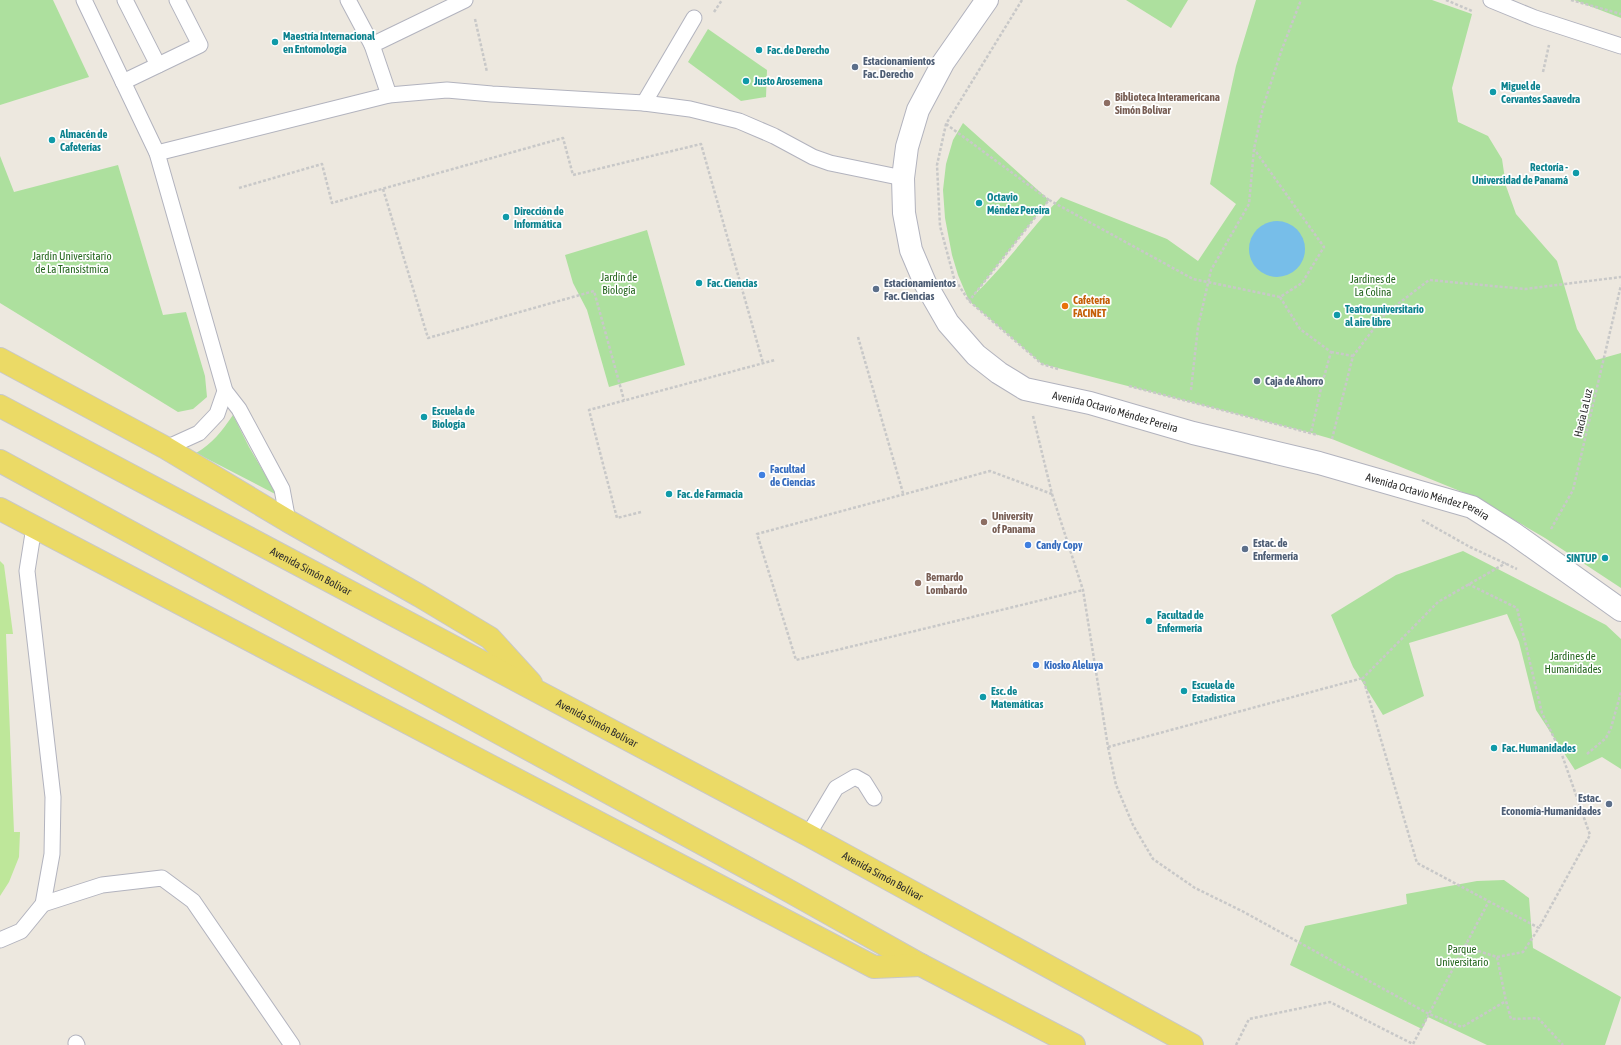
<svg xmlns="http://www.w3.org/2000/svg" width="1621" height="1045" font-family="'Asap Condensed',sans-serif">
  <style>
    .green { fill: #ade09e }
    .pitch { fill: #bee79a }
    .water { fill: #77bee9 }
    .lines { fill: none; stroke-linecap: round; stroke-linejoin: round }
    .lane-casing { stroke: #b2b3be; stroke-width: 17 }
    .street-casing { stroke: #b2b3be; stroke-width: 24 }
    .primary-casing { stroke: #c8c8c8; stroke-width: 24 }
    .path { stroke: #c8c8c8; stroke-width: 2.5; stroke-dasharray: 3 2; stroke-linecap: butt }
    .lane { stroke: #fff; stroke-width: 15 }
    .street { stroke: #fff; stroke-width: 22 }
    .primary { stroke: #ebda66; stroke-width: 22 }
    .culture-dot { fill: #0f9aa8; stroke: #fff; stroke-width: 1.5 }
    .service-dot { fill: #5c6f8a; stroke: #fff; stroke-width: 1.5 }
    .education-dot { fill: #8d6e63; stroke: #fff; stroke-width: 1.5 }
    .food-dot { fill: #e8710a; stroke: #fff; stroke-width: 1.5 }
    .shop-dot { fill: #3f7fe0; stroke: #fff; stroke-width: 1.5 }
    .labels { text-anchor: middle; stroke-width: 3.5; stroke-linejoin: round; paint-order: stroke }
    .culture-label { font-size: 11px; font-weight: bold; fill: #0d838f; stroke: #fff; text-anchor: start }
    .service-label { font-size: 11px; font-weight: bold; fill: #4e5e75; stroke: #fff; text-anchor: start }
    .education-label { font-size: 11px; font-weight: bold; fill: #785e54; stroke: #fff; text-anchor: start }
    .park-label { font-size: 11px; fill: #25661e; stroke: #fff }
    .food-label { font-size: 11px; font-weight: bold; fill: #c56008; stroke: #fff; text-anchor: start }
    .street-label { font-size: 11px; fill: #2c2c2c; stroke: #fff }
    .shop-label { font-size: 11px; font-weight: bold; fill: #366cbe; stroke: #fff; text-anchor: start }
  </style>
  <rect width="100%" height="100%" fill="#ede8df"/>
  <!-- green -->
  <g class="green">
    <polygon points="0,0 53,0 89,77 0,105"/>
    <polygon points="1126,0 1188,0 1171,28"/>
    <path d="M1256 0H1432L1472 14 1452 88 1458 122 1488 136 1502 159 1506 186 1516 214 1557 261 1577 329 1596 360 1621 353V588L1545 538 1477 498 1332 439 1311 433 1042 364 969 301 958 275 952 255 945 218 943 190 946 164 953 140 963 123 1049 200 974 295C1006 265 1031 228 1061 197L1167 239 1198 261 1236 204 1210 184 1236 66Z"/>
    <polygon points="1574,0 1621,0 1621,18"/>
    <polygon points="708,29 767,70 766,97 741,101 688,62"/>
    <polygon points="0,156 14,192 118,165 163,315 186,312 205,376 207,397 193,409 178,412 0,303"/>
    <polygon points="647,230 685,365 609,387 587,310 573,283 565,255"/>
    <path d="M233 415 249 447 277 495 196 453C212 444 222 431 233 415Z"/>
    <polygon points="1463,551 1606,625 1621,639 1621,769 1602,757 1575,770 1536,710 1519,642 1507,614 1409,643 1424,696 1383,715 1353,667 1331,615 1396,575"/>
    <polygon points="1504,880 1529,898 1533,948 1621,997 1605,1045 1487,1045 1428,1017 1422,1029 1290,965 1305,926 1407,904 1406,894 1477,881"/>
  </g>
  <!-- pitch -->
  <polygon class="pitch" points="0,561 4,565 13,634 6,634 14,832 20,832 19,857 9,882 0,896"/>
  <!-- water -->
  <circle class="water" cx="1277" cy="249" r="28"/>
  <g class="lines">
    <defs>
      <g id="lane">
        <polyline points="84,0 157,153 225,391 239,409 282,489 288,521"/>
        <polyline points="125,0 158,65"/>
        <polyline points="348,0 372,45"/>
        <polyline points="1491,0 1535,18 1621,46"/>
        <polyline points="123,82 200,45 177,0"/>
        <polyline points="389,95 372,45 465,0"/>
        <polyline points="644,103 694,18"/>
        <polyline points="157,153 389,95 447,90 492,94 644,103 690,109 739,121 774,136 813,157 830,163 903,178"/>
        <polyline points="166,448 199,433 217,414 225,391"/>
        <polyline points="808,835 836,788 855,777 864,782 874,798"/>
        <polyline points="43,904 102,885 162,878 193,901 292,1045"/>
        <polyline points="0,940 21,931 43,904 52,854 53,797 27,571 34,527"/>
        <polyline points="76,1043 77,1045"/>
      </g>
      <g id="street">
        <path id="s1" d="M987 0 943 63 918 110 907 147 903 178 904 213 911 250 925 283 948 323 976 355 999 373 1025 389 1090 403 1193 433 1319 463 1472 507 1513 533 1621 610"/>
      </g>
      <g id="primary">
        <polyline points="0,359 166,448 288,521 420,596 490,638 531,683"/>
        <path id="s2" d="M0 406 808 835 1192 1045"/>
        <polyline points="0,461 791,892 921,965 1074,1045"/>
        <polyline points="0,509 874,967 921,965"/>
      </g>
    </defs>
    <!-- lane casing -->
    <use href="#lane" class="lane-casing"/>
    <!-- street casing -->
    <use href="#street" class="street-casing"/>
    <!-- primary casing -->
    <use href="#primary" class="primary-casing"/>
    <!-- path -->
    <g class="path">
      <polyline points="1022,0 946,124 937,165 940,226 954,278 969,301 1042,364 1058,369"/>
      <polyline points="1446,0 1472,11"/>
      <polyline points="1571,0 1621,14"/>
      <polyline points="714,12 722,0"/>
      <polyline points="475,19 487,72"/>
      <polyline points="1543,72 1549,45"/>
      <polyline points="946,124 1049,200 969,301"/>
      <polyline points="239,188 322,164 332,203 563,138 573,175 701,144 763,363"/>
      <polyline points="383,189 428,338 594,291 624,400"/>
      <polyline points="1049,200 1193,279 1280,297 1302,283 1324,247 1254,149"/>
      <polyline points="1280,297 1300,329 1331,352 1322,384 1311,433"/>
      <polyline points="858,337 903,493"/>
      <polyline points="1331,352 1353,356"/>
      <polyline points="1129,386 1318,435"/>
      <polyline points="1191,390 1198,327 1211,270 1249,204 1254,149 1263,107 1282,49 1301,0"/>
      <polyline points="1033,416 1052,494 1083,590 1108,747 1363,678"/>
      <polyline points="1332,439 1353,356 1385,314 1429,280 1525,289 1621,277"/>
      <polyline points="1052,494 990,471 757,534 796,660 1083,590"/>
      <polyline points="641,512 617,518 589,410 775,360"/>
      <polyline points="1422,520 1470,547 1517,569"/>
      <polyline points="1551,529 1573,490 1621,285"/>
      <polyline points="1468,584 1517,608 1542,713 1561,752 1590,835 1539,928"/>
      <polyline points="1108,747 1116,785 1133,825 1153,859 1195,888 1242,911 1429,1014 1462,1027 1506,1001"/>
      <polyline points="1587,754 1606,738 1611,728 1621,692"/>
      <polyline points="1465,944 1475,950 1497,957 1506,1001 1511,1019 1538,1018 1563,1045"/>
      <polyline points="1497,957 1523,952 1539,928 1417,863 1363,678 1438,602 1506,563"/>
      <polyline points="1236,1045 1249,1019 1330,1002 1413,1044 1489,901"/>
    </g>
    <!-- lane -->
    <use href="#lane" class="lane"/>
    <!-- street -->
    <use href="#street" class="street"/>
    <!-- primary -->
    <use href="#primary" class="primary"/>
  </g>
  <!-- markers -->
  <g class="culture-dot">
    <circle cx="275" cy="42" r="4"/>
    <circle cx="759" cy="50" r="4"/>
    <circle cx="746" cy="81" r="4"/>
    <circle cx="1493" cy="92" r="4"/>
    <circle cx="52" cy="140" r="4"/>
    <circle cx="1576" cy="173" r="4"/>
    <circle cx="979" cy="203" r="4"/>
    <circle cx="506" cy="217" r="4"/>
    <circle cx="699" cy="283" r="4"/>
    <circle cx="1337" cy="315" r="4"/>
    <circle cx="424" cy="417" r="4"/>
    <circle cx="669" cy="494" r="4"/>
    <circle cx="1605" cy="558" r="4"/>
    <circle cx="1149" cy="621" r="4"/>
    <circle cx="1184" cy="691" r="4"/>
    <circle cx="983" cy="697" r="4"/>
    <circle cx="1494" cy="748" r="4"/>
  </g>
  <g class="service-dot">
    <circle cx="855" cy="67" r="4"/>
    <circle cx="876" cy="289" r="4"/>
    <circle cx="1257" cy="381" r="4"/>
    <circle cx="1245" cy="549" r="4"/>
    <circle cx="1609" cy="804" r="4"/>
  </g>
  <g class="education-dot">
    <circle cx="1107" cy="103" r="4"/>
    <circle cx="984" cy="522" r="4"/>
    <circle cx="918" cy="583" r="4"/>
  </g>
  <circle class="food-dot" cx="1065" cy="306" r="4"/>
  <g class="shop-dot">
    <circle cx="762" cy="475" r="4"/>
    <circle cx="1028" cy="545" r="4"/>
    <circle cx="1036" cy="665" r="4"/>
  </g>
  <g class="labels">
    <!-- culture labels -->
    <g class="culture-label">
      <text x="283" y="40">Maestría Internacional<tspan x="283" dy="13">en Entomología</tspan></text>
      <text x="767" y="54">Fac. de Derecho</text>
      <text x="754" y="85">Justo Arosemena</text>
      <text x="1501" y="90">Miguel de<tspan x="1501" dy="13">Cervantes Saavedra</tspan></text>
      <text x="60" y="138">Almacén de<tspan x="60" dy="13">Cafeterías</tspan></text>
      <text x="1568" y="171" text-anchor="end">Rectoría -<tspan x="1568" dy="13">Universidad de Panamá</tspan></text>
      <text x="987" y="201">Octavio<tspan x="987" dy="13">Méndez Pereira</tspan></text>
      <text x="514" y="215">Dirección de<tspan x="514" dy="13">Informática</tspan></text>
      <text x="707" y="287">Fac. Ciencias</text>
      <text x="1345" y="313">Teatro universitario<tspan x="1345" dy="13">al aire libre</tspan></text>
      <text x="432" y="415">Escuela de<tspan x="432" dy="13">Biología</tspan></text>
      <text x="677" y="498">Fac. de Farmacia</text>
      <text x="1597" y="562" text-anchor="end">SINTUP</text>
      <text x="1157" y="619">Facultad de<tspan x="1157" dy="13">Enfermería</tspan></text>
      <text x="1192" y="689">Escuela de<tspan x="1192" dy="13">Estadistica</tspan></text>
      <text x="991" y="695">Esc. de<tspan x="991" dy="13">Matemáticas</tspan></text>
      <text x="1502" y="752">Fac. Humanidades</text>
    </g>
    <!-- service labels -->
    <g class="service-label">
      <text x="863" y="65">Estacionamientos<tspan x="863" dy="13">Fac. Derecho</tspan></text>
      <text x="884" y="287">Estacionamientos<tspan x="884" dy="13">Fac. Ciencias</tspan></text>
      <text x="1265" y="385">Caja de Ahorro</text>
      <text x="1253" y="547">Estac. de<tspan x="1253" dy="13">Enfermería</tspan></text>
      <text x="1601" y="802" text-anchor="end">Estac.<tspan x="1601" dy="13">Economía-Humanidades</tspan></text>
    </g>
    <!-- education labels -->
    <g class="education-label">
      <text x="1115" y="101">Biblioteca Interamericana<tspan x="1115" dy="13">Simón Bolívar</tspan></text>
      <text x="992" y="520">University<tspan x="992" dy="13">of Panama</tspan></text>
      <text x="926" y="581">Bernardo<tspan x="926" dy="13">Lombardo</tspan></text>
    </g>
    <!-- park labels -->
    <g class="park-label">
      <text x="72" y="260">Jardín Universitario<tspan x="72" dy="13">de La Transístmica</tspan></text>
      <text x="619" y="281">Jardín de<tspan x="619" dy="13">Biología</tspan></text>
      <text x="1373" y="283">Jardines de<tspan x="1373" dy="13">La Colina</tspan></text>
      <text x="1573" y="660">Jardines de<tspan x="1573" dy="13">Humanidades</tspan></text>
      <text x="1462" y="953">Parque<tspan x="1462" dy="13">Universitario</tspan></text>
    </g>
    <!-- food labels -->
    <g class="food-label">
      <text x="1073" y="304">Cafetería<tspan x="1073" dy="13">FACINET</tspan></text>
    </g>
    <!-- street labels -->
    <g class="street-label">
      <text dy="4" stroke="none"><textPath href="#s1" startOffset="550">Avenida Octavio Méndez Pereira</textPath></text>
      <text transform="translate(1583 413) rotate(-77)" y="4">Hacia La Luz</text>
      <text dy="4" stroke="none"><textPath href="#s1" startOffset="874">Avenida Octavio Méndez Pereira</textPath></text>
      <text dy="4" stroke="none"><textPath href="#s2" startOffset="352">Avenida Simón Bolívar</textPath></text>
      <text dy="4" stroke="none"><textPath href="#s2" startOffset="676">Avenida Simón Bolívar</textPath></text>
      <text dy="4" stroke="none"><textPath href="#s2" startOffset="1000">Avenida Simón Bolívar</textPath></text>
    </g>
    <!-- shop labels -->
    <g class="shop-label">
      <text x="770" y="473">Facultad<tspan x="770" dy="13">de Ciencias</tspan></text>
      <text x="1036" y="549">Candy Copy</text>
      <text x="1044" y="669">Kiosko Aleluya</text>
    </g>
  </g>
</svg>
